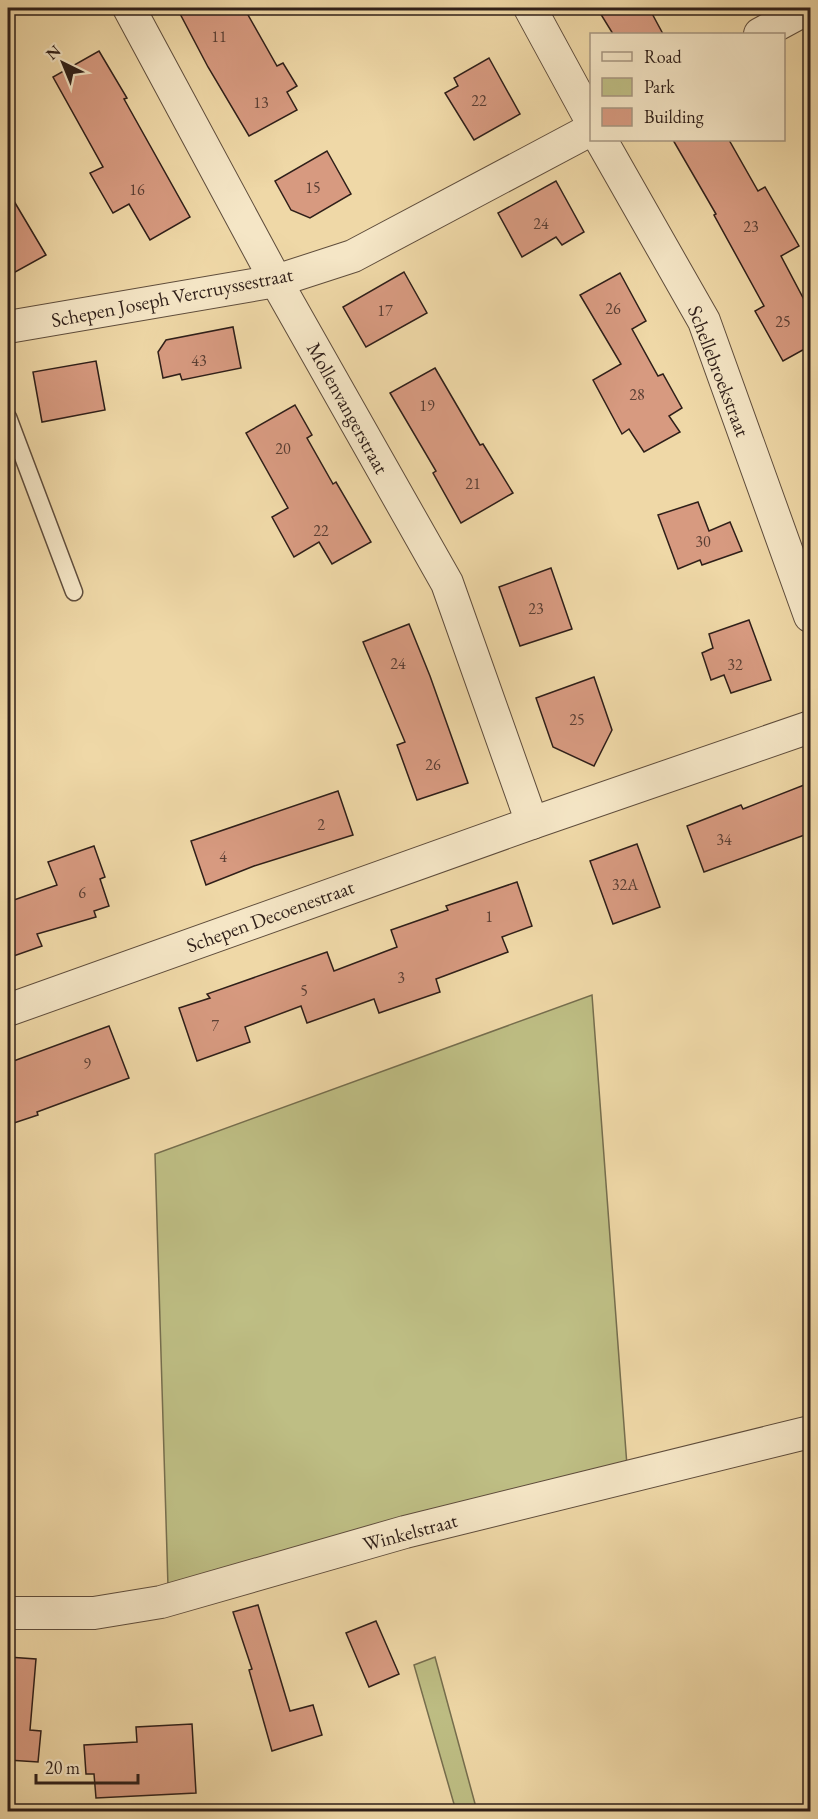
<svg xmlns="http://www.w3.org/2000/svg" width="818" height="1819" font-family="'EB Garamond',serif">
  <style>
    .green { fill: #bebe84; stroke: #766e4e; stroke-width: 1.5 }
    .building { fill: #d79a80; stroke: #2f1f19; stroke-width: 1.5 }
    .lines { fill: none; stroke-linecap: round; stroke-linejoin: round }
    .service-casing { stroke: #5f4d3c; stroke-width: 19 }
    .minor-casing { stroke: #5f4d3c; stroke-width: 34 }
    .service { stroke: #f5e6c6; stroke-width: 16 }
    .minor { stroke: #f5e6c6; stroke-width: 32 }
    .labels { text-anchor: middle; stroke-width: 4.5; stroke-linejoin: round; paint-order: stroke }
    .number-label { font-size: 16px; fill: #593e33 }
    .street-label { font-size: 20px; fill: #2f1f19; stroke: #f5e6c6 }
  </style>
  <rect width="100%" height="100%" fill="#efd8a7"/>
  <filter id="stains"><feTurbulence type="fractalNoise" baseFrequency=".00333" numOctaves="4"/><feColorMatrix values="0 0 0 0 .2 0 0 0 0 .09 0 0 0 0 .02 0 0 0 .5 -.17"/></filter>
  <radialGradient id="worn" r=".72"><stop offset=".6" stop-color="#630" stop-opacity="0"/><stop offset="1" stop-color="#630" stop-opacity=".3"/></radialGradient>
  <!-- green -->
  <g class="green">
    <polygon points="592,995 627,1466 168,1587 155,1154"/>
    <polygon points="435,1657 477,1811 456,1811 414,1665"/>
  </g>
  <!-- building -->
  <g class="building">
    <polygon points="177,8 244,8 277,66 283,63 297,86 287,92 297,110 249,136 208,67"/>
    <polygon points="597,8 649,8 663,34 613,34"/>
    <polygon points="99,51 127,98 124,99 190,217 150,240 129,204 113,213 90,173 103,167 53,77"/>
    <polygon points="489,58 520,114 474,140 445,93 458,86 454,78"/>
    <polygon points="673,140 729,140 758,191 765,187 799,246 781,256 810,311 810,346 783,361 755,311 764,306 714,215 716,214"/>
    <polygon points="327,151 351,194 310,218 291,210 275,181"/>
    <polygon points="556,181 584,232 562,245 556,237 522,257 498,213"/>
    <polygon points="8,191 46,255 8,276"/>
    <polygon points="404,272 427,313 366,347 343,307"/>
    <polygon points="620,273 646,321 632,329 658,376 663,374 682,408 669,416 680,432 644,452 629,429 622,434 593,380 621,364 580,295"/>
    <polygon points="233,327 241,368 182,380 180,374 163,378 158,352 166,340"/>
    <polygon points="96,361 105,410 42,422 33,372"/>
    <polygon points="435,368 480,445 483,444 513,493 461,523 433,473 436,471 390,393"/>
    <polygon points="295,405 312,435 307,438 333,484 336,482 371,542 332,564 319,542 294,557 272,517 288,508 246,433"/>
    <polygon points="698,502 709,531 730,522 742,551 702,565 700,560 678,569 658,515"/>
    <polygon points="551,568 572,629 520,646 499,587"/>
    <polygon points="749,620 771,680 731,693 724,675 711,680 702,653 713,648 709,634"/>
    <polygon points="409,624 430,676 468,783 417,800 397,745 405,742 363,642"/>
    <polygon points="594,677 612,730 594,766 553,747 536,698"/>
    <polygon points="804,785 806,792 810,790 810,833 704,872 687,826 741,805 743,809"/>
    <polygon points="338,791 353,835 254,866 206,885 191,841"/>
    <polygon points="637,844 660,907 613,924 590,861"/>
    <polygon points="94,846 105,877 100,879 109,906 94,911 96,917 37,934 42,946 8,958 8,902 57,885 48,862"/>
    <polygon points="517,882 532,926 502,937 508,952 436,979 440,992 379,1013 374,999 307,1023 301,1006 245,1027 250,1042 197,1061 179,1008 210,998 207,994 327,952 334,971 397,947 391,930 448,910 446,906"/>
    <polygon points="109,1026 129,1078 37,1112 38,1115 8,1125 8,1063"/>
    <polygon points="258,1605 290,1711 313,1705 322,1735 272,1751 249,1670 252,1669 233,1612"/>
    <polygon points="376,1621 399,1674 369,1687 346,1633"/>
    <polygon points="8,1657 36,1659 30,1730 41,1731 38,1762 8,1760"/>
    <polygon points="192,1724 196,1793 96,1798 94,1774 86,1774 84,1745 137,1742 136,1727"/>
  </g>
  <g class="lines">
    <defs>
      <polyline id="service" points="8,417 74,592"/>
      <g id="minor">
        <polyline points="129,8 276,281 447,583 532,823"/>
        <polyline points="530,8 592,122"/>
        <polyline points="760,34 808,8"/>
        <polyline points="601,140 704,321 810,616"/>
        <polyline points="8,327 276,281 353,256 592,129"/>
        <polyline points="8,1010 532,823 810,727"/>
        <polyline points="8,1613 94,1613 161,1602 405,1532 810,1432"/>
      </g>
    </defs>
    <!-- service casing -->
    <use href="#service" class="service-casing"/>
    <!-- minor casing -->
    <use href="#minor" class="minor-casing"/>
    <!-- service -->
    <use href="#service" class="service"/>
    <!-- minor -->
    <use href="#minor" class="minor"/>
  </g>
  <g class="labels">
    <!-- number labels -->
    <g class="number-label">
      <text x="219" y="42">11</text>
      <text x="479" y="106">22</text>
      <text x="261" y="108">13</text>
      <text x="313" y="193">15</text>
      <text x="137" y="195">16</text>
      <text x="541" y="229">24</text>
      <text x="751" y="232">23</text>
      <text x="613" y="314">26</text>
      <text x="385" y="316">17</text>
      <text x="783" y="327">25</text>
      <text x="199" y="366">43</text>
      <text x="637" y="400">28</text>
      <text x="427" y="411">19</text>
      <text x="283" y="454">20</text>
      <text x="473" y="489">21</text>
      <text x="321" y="536">22</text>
      <text x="703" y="547">30</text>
      <text x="536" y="614">23</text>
      <text x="398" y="669">24</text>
      <text x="735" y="670">32</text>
      <text x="577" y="725">25</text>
      <text x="433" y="770">26</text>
      <text x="321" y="830">2</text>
      <text x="724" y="845">34</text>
      <text x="223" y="862">4</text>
      <text x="625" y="890">32A</text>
      <text x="82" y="898">6</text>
      <text x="489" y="922">1</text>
      <text x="401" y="983">3</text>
      <text x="304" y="996">5</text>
      <text x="215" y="1031">7</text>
      <text x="87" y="1069">9</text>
    </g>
    <!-- street labels -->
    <g class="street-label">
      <text transform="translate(172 297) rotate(-11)" y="7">Schepen Joseph Vercruyssestraat</text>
      <text transform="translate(719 371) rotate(69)" y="7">Schellebroekstraat</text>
      <text transform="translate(348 408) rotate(61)" y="7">Mollenvangerstraat</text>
      <text transform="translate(270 916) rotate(-20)" y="7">Schepen Decoenestraat</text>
      <text transform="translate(410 1532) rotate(-15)" y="7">Winkelstraat</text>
    </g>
  </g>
  <!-- margin -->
  <rect width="818" height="1819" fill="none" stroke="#efd8a7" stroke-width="30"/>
  <rect x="9" y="9" width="800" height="1801" fill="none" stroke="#2f1f19" stroke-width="3"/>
  <rect x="15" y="15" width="788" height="1789" fill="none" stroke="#2f1f19" stroke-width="1.5"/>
  <!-- legend -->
  <rect x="590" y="33" width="195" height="108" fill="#f5e6c6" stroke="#a69681" stroke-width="1.5"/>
  <rect x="602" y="52" width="30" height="9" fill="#f5e6c6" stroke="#a69681" stroke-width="1.5"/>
  <text x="644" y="63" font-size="18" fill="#2f1f19">Road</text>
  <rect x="602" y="78" width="30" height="18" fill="#bebe84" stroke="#a69681" stroke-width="1.5"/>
  <text x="644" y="93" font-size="18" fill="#2f1f19">Park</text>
  <rect x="602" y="108" width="30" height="18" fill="#d79a80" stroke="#a69681" stroke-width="1.5"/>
  <text x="644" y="123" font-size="18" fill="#2f1f19">Building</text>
  <!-- north arrow -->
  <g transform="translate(63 63) rotate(317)" stroke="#f5e6c6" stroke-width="4.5" paint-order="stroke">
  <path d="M0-4.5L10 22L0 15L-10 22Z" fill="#2f1f19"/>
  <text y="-9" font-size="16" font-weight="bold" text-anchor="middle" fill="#2f1f19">N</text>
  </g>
  <!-- scale -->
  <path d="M36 1774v9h102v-9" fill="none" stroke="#2f1f19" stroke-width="3"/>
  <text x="45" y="1774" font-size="18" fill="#2f1f19" stroke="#f5e6c6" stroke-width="4.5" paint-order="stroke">20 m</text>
  <rect width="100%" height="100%" filter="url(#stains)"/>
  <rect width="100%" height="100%" fill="url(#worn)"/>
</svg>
